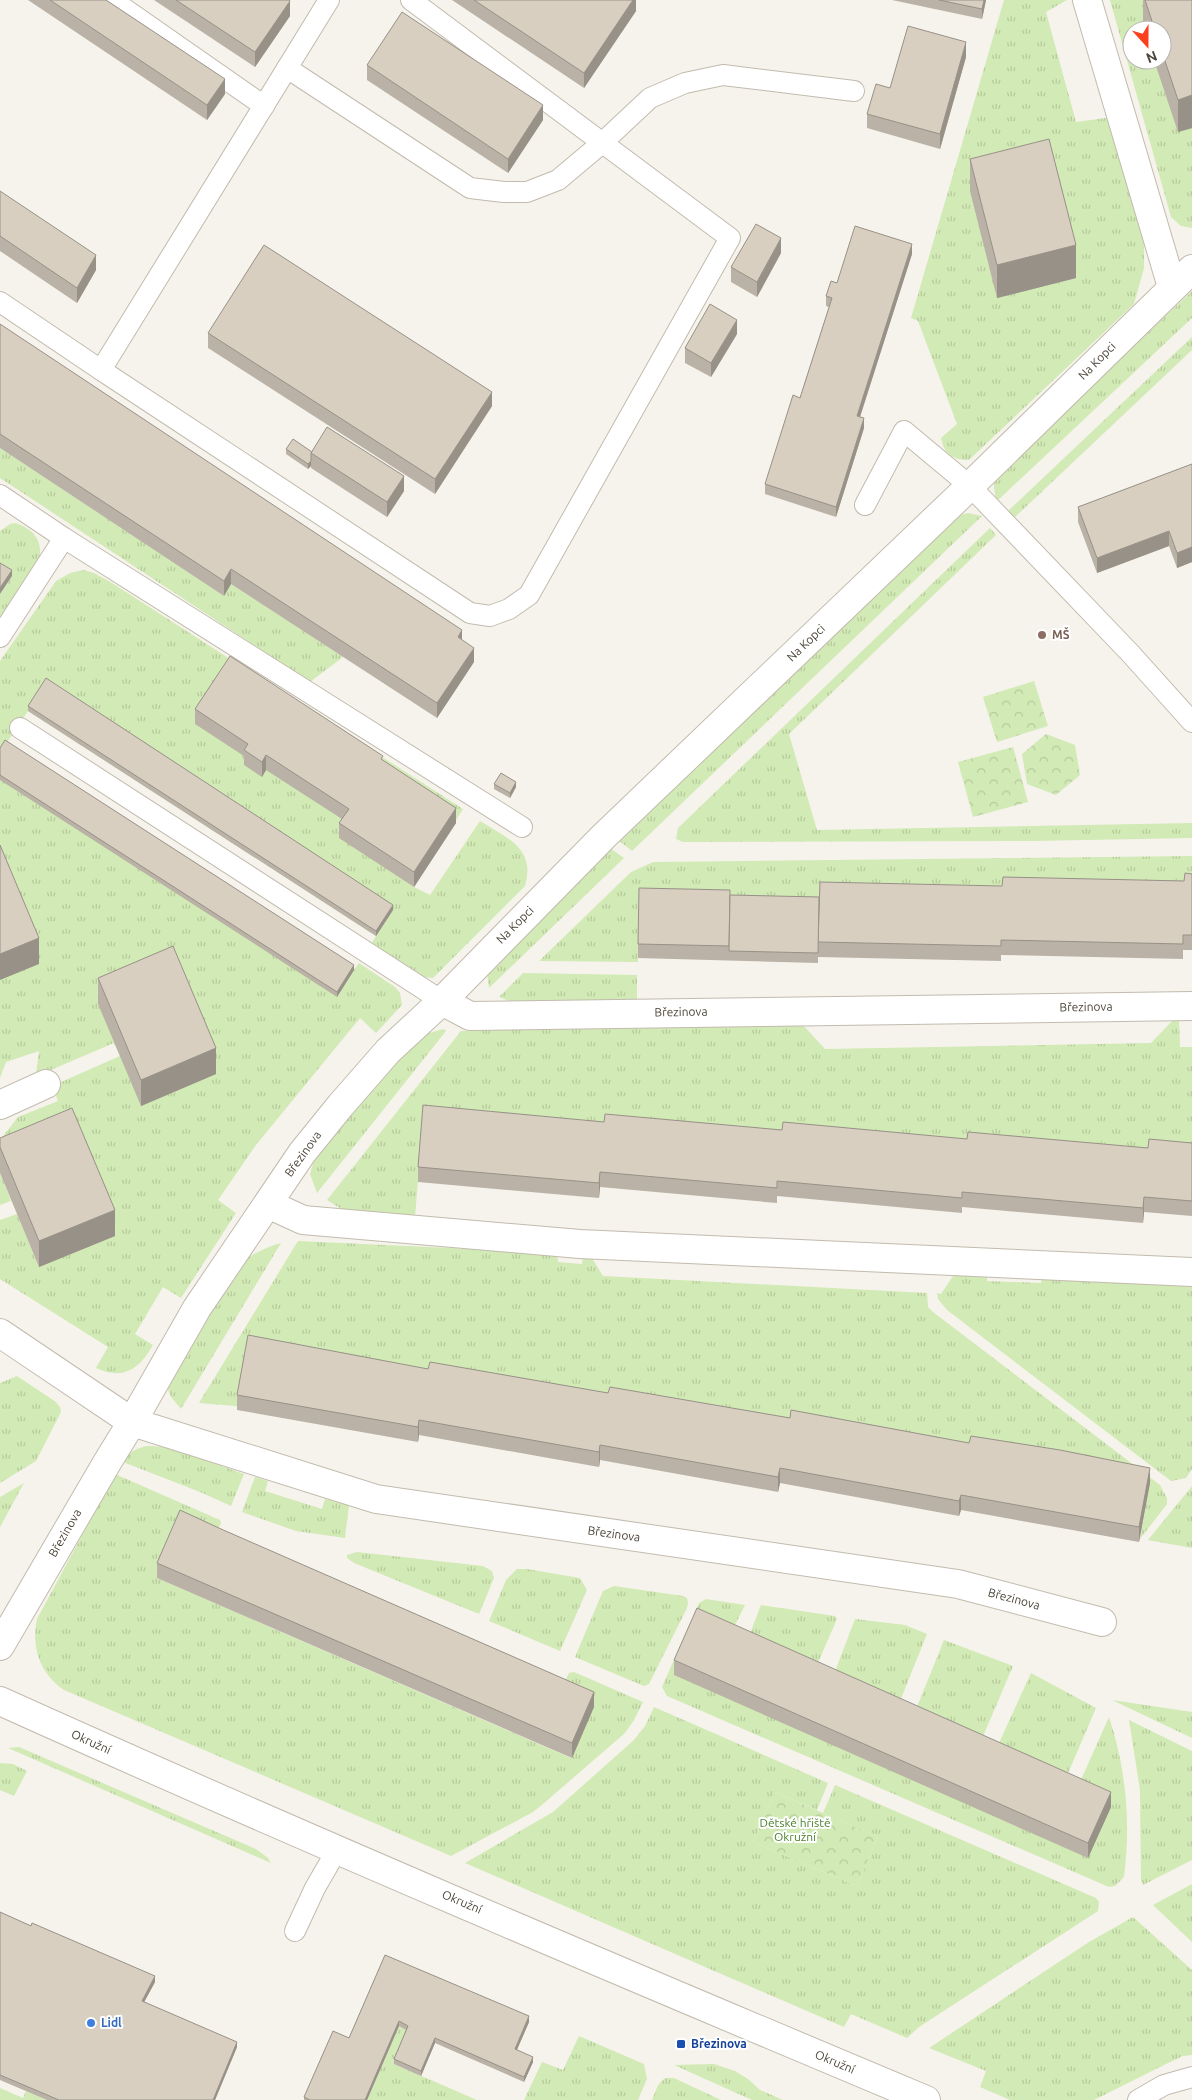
<svg xmlns="http://www.w3.org/2000/svg" width="1192" height="2100" font-family="Ubuntu,sans-serif">
  <style>
    .grass { fill: url(#grass-tufts); fill-rule: evenodd }
    .park { fill: url(#park-crowns) }
    .lines { fill: none; stroke-linecap: round; stroke-linejoin: round }
    .service-casing { stroke: #c2bbae; stroke-width: 22 }
    .minor-casing { stroke: #c2bbae; stroke-width: 30 }
    .tertiary-casing { stroke: #c2bbae; stroke-width: 30 }
    .service { stroke: #fff; stroke-width: 20 }
    .minor { stroke: #fff; stroke-width: 28 }
    .tertiary { stroke: #fff; stroke-width: 28 }
    .wall { fill: #bab2a6 }
    .shaded-wall { fill: #979187 }
    .building { fill: #d8cfc1; stroke: #979187 }
    .education-dot { fill: #8d6e63; stroke: #fff; stroke-width: 2 }
    .shop-dot { fill: #3f7fe0; stroke: #fff; stroke-width: 2 }
    .transit-dot { fill: #1a4fb4; stroke: #fff; stroke-width: 2 }
    .labels { text-anchor: middle; stroke-width: 4; stroke-linejoin: round; paint-order: stroke }
    .street-label { font-size: 12px; fill: #4b4439; stroke: #fff }
    .education-label { font-size: 12px; font-weight: bold; fill: #785e54; stroke: #fff; text-anchor: start }
    .park-label { font-size: 12px; fill: #4a7f2a; stroke: #fff }
    .shop-label { font-size: 12px; font-weight: bold; fill: #366cbe; stroke: #fff; text-anchor: start }
    .transit-label { font-size: 12px; font-weight: bold; fill: #164399; stroke: #fff; text-anchor: start }
  </style>
  <defs>
    <pattern id="grass-tufts" width="24" height="20" patternUnits="userSpaceOnUse" patternTransform="scale(1.25)"><rect width="24" height="20" fill="#d2eab5"/><path d="M3 7l-1-3M5 7V3M7 7l1-3M15 17l-1-3M17 17v-4M19 17l1-3" fill="none" stroke="#b6ca9c"/></pattern>
    <pattern id="park-crowns" width="20" height="18" patternUnits="userSpaceOnUse" patternTransform="scale(1.25)"><rect width="20" height="18" fill="#d2eab5"/><path d="M2 6a3 3 0 1 1 6 0M12 15a3 3 0 1 1 6 0" fill="none" stroke="#b6ca9c"/></pattern>
  </defs>
  <rect width="100%" height="100%" fill="#f6f3ec"/>
  <!-- grass -->
  <g class="grass">
    <path d="M1004 0H1067L1046 12 1076 122 1113 117 1144 239V268L1134 304 969 460C954 460 944 455 941 438L957 424 918 321 911 318Z"/>
    <path d="M1110 0H1192V228L1181 226 1171 217ZM1132 30H1162V60H1132Z"/>
    <polygon points="1192,291 1192,318 996,502 993,479"/>
    <polygon points="1192,337 1192,350 1014,518 1007,512"/>
    <polygon points="0,448 223,595 231,584 343,657 310,682 0,478"/>
    <polygon points="968,513 982,516 632,851 618,840 951,521 960,515"/>
    <path d="M16 523C32 529 42 538 40 557L0 618V594L12 576 0 568V531L10 524Z"/>
    <polygon points="990,528 996,535 789,734 817,830 1192,823 1192,838 1033,841 683,842 676,839 678,828"/>
    <path d="M84 570 94 573 112 583 463 809 414 887 430 895 480 821C507 838 536 848 525 886L433 978 424 977 372 943 376 936 28 711 6 744 354 970 359 963 395 987 400 993 402 1005 376 1033 360 1018 256 1145 218 1200 236 1213 181 1298 163 1287 135 1334 153 1345C140 1368 124 1381 96 1368L108 1347 0 1279V1220L17 1214 39 1267 0 1140 18 1117 58 1101 52 1086 120 1056 114 1043 39 1075 36 1073 39 1051 6 1062 0 1078V661L56 581 70 573Z"/>
    <polygon points="610,848 624,858 489,988 487,973"/>
    <polygon points="1192,856 1192,888 820,897 639,905 638,962 539,961 631,872 653,862"/>
    <polygon points="523,973 637,975 637,1007 515,1003 499,997"/>
    <polygon points="1175,1018 1179,1018 1180,1047 1192,1047 1192,1158 423,1120 415,1217 346,1212 327,1200 461,1031 801,1023 825,1049 1151,1043"/>
    <polygon points="444,1029 446,1031 317,1193 310,1174 314,1160 406,1047 425,1034"/>
    <polygon points="0,1173 11,1201 0,1205"/>
    <polygon points="298,1241 557,1253 558,1262 582,1264 583,1253 589,1253 603,1276 927,1293 928,1307 933,1312 1160,1485 1167,1498 1167,1504 1140,1539 1150,1483 199,1403"/>
    <path d="M281 1243 181 1409C176 1402 167 1395 168 1386 170 1374 234 1269 244 1261 254 1253 269 1246 281 1243Z"/>
    <polygon points="957,1270 987,1272 987,1281 1041,1283 1043,1274 1192,1281 1192,1469 1186,1478 1171,1481 947,1310 938,1299 937,1293 941,1294"/>
    <polygon points="17,1376 56,1402 60,1407 61,1412 36,1461 0,1483 0,1383"/>
    <path d="M147 1446C175 1445 217 1465 244 1474L231 1506 200 1492 123 1462C127 1452 138 1448 147 1446Z"/>
    <path d="M115 1474 220 1520 221 1523 213 1540 157 1578 571 1758 594 1707 560 1691 569 1673 574 1672 643 1702 634 1720 625 1733 543 1804 533 1812 451 1856 64 1690C40 1673 31 1648 37 1619Z"/>
    <polygon points="255,1477 268,1481 265,1491 322,1509 325,1499 349,1505 345,1538 296,1531 242,1512"/>
    <polygon points="24,1483 0,1527 0,1497"/>
    <polygon points="1192,1486 1192,1548 1148,1540"/>
    <polygon points="357,1552 483,1566 492,1571 494,1578 479,1614 354,1563 347,1558 347,1555"/>
    <polygon points="517,1569 527,1569 580,1578 587,1590 560,1651 489,1621 506,1580"/>
    <polygon points="614,1586 683,1596 687,1598 688,1603 687,1608 649,1684 644,1686 575,1657 603,1591"/>
    <path d="M706 1599 745 1605 729 1637 1076 1791 1109 1717C1126 1768 1131 1823 1124 1877L1115 1886 1109 1887 667 1696 662 1687 699 1603Z"/>
    <polygon points="761,1605 835,1616 837,1619 813,1674 746,1644"/>
    <polygon points="855,1619 905,1625 927,1634 896,1711 831,1682"/>
    <polygon points="944,1640 1013,1666 978,1748 912,1719"/>
    <polygon points="1031,1673 1096,1708 1063,1785 994,1754"/>
    <polygon points="1112,1700 1192,1712 1192,1738"/>
    <polygon points="654,1707 828,1783 817,1810 775,1792 753,1842 857,1886 878,1837 823,1813 835,1785 1096,1898 1099,1902 1098,1911 919,2027 907,2038 851,2014 844,2027 465,1863 553,1812 634,1740 645,1726"/>
    <polygon points="1129,1720 1192,1751 1192,1860 1143,1885 1141,1880 1140,1790"/>
    <polygon points="19,1747 256,1849 268,1858 271,1863 8,1748"/>
    <polygon points="0,1763 13,1764 27,1771 14,1796 0,1790"/>
    <polygon points="1192,1884 1192,1942 1153,1905"/>
    <polygon points="1133,1917 1192,1970 1192,2055 1183,2056 1166,2064 1094,2100 1010,2100 980,2087 986,2071 929,2048 1089,1942"/>
    <polygon points="399,2026 408,2031 394,2064 477,2100 367,2100"/>
    <polygon points="579,2036 644,2064 647,2079 638,2100 524,2100 542,2062 563,2070"/>
    <polygon points="714,2064 735,2071 748,2079 760,2090 783,2100 752,2100 674,2065"/>
    <polygon points="665,2078 674,2078 721,2100 652,2100 658,2085"/>
    <polygon points="0,2088 23,2098 26,2091 47,2100 0,2100"/>
  </g>
  <!-- park -->
  <g class="park">
    <polygon points="1034,681 1048,726 997,742 983,697"/>
    <polygon points="1046,734 1075,745 1080,775 1056,795 1027,784 1022,754"/>
    <polygon points="1013,747 1028,802 973,817 958,762"/>
    <polygon points="775,1792 878,1837 857,1886 753,1842"/>
  </g>
  <g class="lines">
    <defs>
      <g id="service">
        <polyline points="112,0 264,106"/>
        <polyline points="287,68 470,188 504,192 527,192 558,180 602,143 650,98 685,83 723,75 854,91"/>
        <polyline points="0,302 101,370 329,0"/>
        <polyline points="101,370 470,613 490,616 509,609 529,595 730,238 411,0"/>
        <polyline points="0,495 64,538 522,827"/>
        <polyline points="865,505 904,431 970,486 1130,653 1192,722"/>
        <polyline points="0,637 64,538"/>
        <polyline points="20,728 442,1001"/>
        <polyline points="295,1931 315,1888 337,1850"/>
        <polyline points="1138,2100 1164,2085 1192,2077"/>
      </g>
      <g id="minor">
        <polyline points="1087,0 1172,287"/>
        <polyline points="442,1001 470,1016 1192,1006"/>
        <polyline points="0,1105 46,1084"/>
        <polyline points="268,1204 303,1220 580,1244 1192,1272"/>
        <polyline points="0,1333 132,1422 376,1499 958,1584 1102,1622"/>
        <polyline points="0,1646 108,1461 132,1422 197,1308 302,1153 340,1106 388,1051 442,1001 604,836 970,486 1192,269"/>
      </g>
      <path id="tertiary" d="M0 1701C306 1839 616 1970 926 2100"/>
    </defs>
    <!-- service casing -->
    <use href="#service" class="service-casing"/>
    <!-- minor casing -->
    <use href="#minor" class="minor-casing"/>
    <!-- tertiary casing -->
    <use href="#tertiary" class="tertiary-casing"/>
    <!-- service -->
    <use href="#service" class="service"/>
    <!-- minor -->
    <use href="#minor" class="minor"/>
    <!-- tertiary -->
    <use href="#tertiary" class="tertiary"/>
  </g>
  <!-- wall -->
  <g class="wall">
    <polygon points="28,0 106,0 225,94 207,120"/>
    <polygon points="154,0 289,0 290,16 255,67"/>
    <polygon points="452,0 636,0 636,11 584,88"/>
    <polygon points="892,0 986,0 982,19"/>
    <polygon points="1143,0 1192,0 1192,128 1178,132 1154,60 1162,60 1162,30 1144,30 1143,28"/>
    <polygon points="966,57 940,149 867,128 867,114"/>
    <polygon points="367,65 543,120 508,173 367,80"/>
    <polygon points="970,159 1076,278 997,298 970,191"/>
    <polygon points="0,191 96,270 77,303 0,251"/>
    <polygon points="781,253 757,297 731,282 731,267"/>
    <polygon points="912,254 860,417 864,428 836,517 765,494 765,484 800,398 829,307 826,306 826,296 837,283"/>
    <polygon points="0,324 462,640 474,662 437,718 231,584 224,596 0,448"/>
    <polygon points="208,333 492,406 435,494 208,348"/>
    <polygon points="737,334 711,377 685,363 685,348"/>
    <polygon points="286,449 312,452 404,491 387,517 311,468 311,466 308,469 286,454"/>
    <polygon points="1192,464 1192,562 1177,568 1169,546 1097,573 1078,522 1078,507"/>
    <polygon points="28,706 393,910 376,936 28,711"/>
    <polygon points="195,709 383,761 456,823 414,887 339,838 339,823 342,819 266,770 262,777 244,765 244,756 195,724"/>
    <polygon points="0,748 354,970 337,997 0,780"/>
    <polygon points="494,784 516,787 510,798 494,789"/>
    <polygon points="1192,874 1192,950 1183,950 1183,959 1001,955 1001,961 818,957 818,948 818,963 638,958 638,944 730,895 819,897 1002,886 1184,881"/>
    <polygon points="98,978 216,1074 141,1106 98,1004"/>
    <polygon points="604,1122 1148,1148 1192,1143 1192,1216 1144,1212 1143,1223 962,1207 962,1213 777,1196 777,1203 600,1187 599,1198 418,1182 418,1167"/>
    <polygon points="0,1138 115,1236 39,1267 0,1173"/>
    <polygon points="428,1369 608,1393 1150,1483 1139,1542 961,1510 959,1516 780,1483 778,1492 600,1460 599,1467 419,1435 418,1442 237,1410 237,1395"/>
    <polygon points="157,1563 594,1707 572,1758 157,1578"/>
    <polygon points="674,1660 1111,1807 1088,1858 674,1675"/>
    <polygon points="0,1912 155,1982 144,2002 237,2047 215,2100 47,2100 0,2080"/>
    <polygon points="385,1955 529,2022 517,2050 533,2062 524,2082 435,2043 421,2076 394,2064 394,2059 406,2030 399,2026 367,2100 304,2100 304,2097 349,2038"/>
  </g>
  <!-- shaded-wall -->
  <g class="shaded-wall">
    <polygon points="633,0 636,0 636,11 584,88 584,73"/>
    <polygon points="984,0 986,0 982,19 982,9"/>
    <polygon points="290,1 290,16 255,67 255,52"/>
    <polygon points="966,42 966,57 940,149 940,134"/>
    <polygon points="225,79 225,94 207,120 207,105"/>
    <polygon points="1192,95 1192,128 1178,132 1178,100"/>
    <polygon points="543,105 543,120 508,173 508,159"/>
    <polygon points="781,238 781,253 757,297 757,282"/>
    <polygon points="912,244 912,254 857,426 857,416"/>
    <polygon points="1076,245 1076,278 997,298 997,265"/>
    <polygon points="96,255 96,270 77,303 77,288"/>
    <polygon points="737,320 737,334 711,377 711,363"/>
    <polygon points="492,392 492,406 435,494 435,479"/>
    <polygon points="864,418 864,428 836,517 836,507"/>
    <polygon points="311,461 311,466 308,469 308,464"/>
    <polygon points="404,476 404,491 387,517 387,502"/>
    <polygon points="1169,531 1169,546 1097,573 1097,558"/>
    <polygon points="1192,547 1192,562 1177,568 1177,553"/>
    <polygon points="231,569 231,584 224,596 224,581"/>
    <polygon points="12,570 12,576 0,594 0,588"/>
    <polygon points="462,630 462,645 458,637"/>
    <polygon points="474,648 474,662 437,718 437,703"/>
    <polygon points="266,755 266,770 262,777 262,762"/>
    <polygon points="516,782 516,787 510,798 510,793"/>
    <polygon points="456,808 456,823 414,887 414,872"/>
    <polygon points="393,905 393,910 376,936 376,931"/>
    <polygon points="39,938 39,964 0,980 0,954"/>
    <polygon points="354,965 354,970 337,997 337,992"/>
    <polygon points="216,1048 216,1074 141,1106 141,1080"/>
    <polygon points="600,1172 600,1187 599,1198 599,1183"/>
    <polygon points="1144,1197 1144,1212 1143,1223 1143,1208"/>
    <polygon points="115,1210 115,1236 39,1267 39,1241"/>
    <polygon points="419,1420 419,1435 418,1442 418,1427"/>
    <polygon points="600,1445 600,1460 599,1467 599,1452"/>
    <polygon points="780,1468 780,1483 778,1492 778,1477"/>
    <polygon points="1150,1468 1150,1483 1139,1542 1139,1527"/>
    <polygon points="961,1495 961,1510 959,1516 959,1501"/>
    <polygon points="594,1692 594,1707 572,1758 572,1743"/>
    <polygon points="1111,1792 1111,1807 1088,1858 1088,1843"/>
    <polygon points="155,1976 155,1982 142,2006 142,2001"/>
    <polygon points="529,2016 529,2022 515,2054 515,2049"/>
    <polygon points="399,2021 399,2026 367,2100 365,2100"/>
    <polygon points="435,2038 435,2043 421,2076 421,2071"/>
    <polygon points="237,2042 237,2047 215,2100 213,2100"/>
    <polygon points="533,2057 533,2062 524,2082 524,2077"/>
  </g>
  <!-- building -->
  <g class="building">
    <polygon points="50,0 106,0 225,79 207,105"/>
    <polygon points="176,0 289,0 290,1 255,52"/>
    <polygon points="474,0 633,0 584,73"/>
    <polygon points="939,0 984,0 982,9"/>
    <polygon points="1145,0 1192,0 1192,95 1178,100 1162,52 1162,30 1155,30"/>
    <polygon points="402,12 543,105 508,159 367,65"/>
    <polygon points="908,26 966,42 940,134 867,114 876,84 890,88"/>
    <polygon points="1049,139 1076,245 997,265 970,159"/>
    <polygon points="0,191 96,255 77,288 0,236"/>
    <polygon points="756,224 781,238 757,282 731,267"/>
    <polygon points="855,226 912,244 857,416 864,418 836,507 765,484 793,395 800,398 832,298 826,296 831,281 837,283"/>
    <polygon points="264,245 492,392 435,479 208,333"/>
    <polygon points="710,304 737,320 711,363 685,348"/>
    <polygon points="0,324 462,630 458,637 474,648 437,703 231,569 224,581 0,434"/>
    <polygon points="327,427 404,476 387,502 311,453"/>
    <polygon points="293,439 312,452 311,453 311,461 308,464 286,449"/>
    <polygon points="1192,464 1192,547 1177,553 1169,531 1097,558 1078,507"/>
    <polygon points="0,563 12,570 0,588"/>
    <polygon points="230,656 383,756 381,759 456,808 414,872 339,823 349,809 266,755 262,762 244,750 248,744 195,709"/>
    <polygon points="46,678 393,905 376,931 28,706"/>
    <polygon points="5,740 354,965 337,992 0,775 0,748"/>
    <polygon points="501,773 516,782 510,793 494,784"/>
    <polygon points="0,845 39,938 0,954"/>
    <polygon points="1185,873 1192,874 1192,935 1183,935 1183,944 1001,940 1001,946 818,942 820,882 1002,886 1003,877 1184,881"/>
    <polygon points="639,888 730,890 729,946 638,944"/>
    <polygon points="730,895 819,897 818,953 729,951"/>
    <polygon points="173,946 216,1048 141,1080 98,978"/>
    <polygon points="423,1105 604,1122 605,1114 782,1130 783,1122 967,1139 968,1132 1148,1148 1149,1139 1192,1143 1192,1201 1144,1197 1143,1208 962,1192 962,1198 777,1181 777,1188 600,1172 599,1183 418,1167"/>
    <polygon points="72,1108 115,1210 39,1241 0,1147 0,1138"/>
    <polygon points="248,1335 428,1369 430,1362 608,1393 610,1387 790,1418 791,1410 969,1443 971,1436 1060,1450 1150,1468 1139,1527 961,1495 959,1501 780,1468 778,1477 600,1445 599,1452 419,1420 418,1427 237,1395"/>
    <polygon points="180,1510 221,1529 594,1692 572,1743 157,1563"/>
    <polygon points="697,1608 1111,1792 1088,1843 674,1660"/>
    <polygon points="0,1912 31,1926 32,1923 155,1976 142,2001 237,2042 213,2100 59,2100 0,2075"/>
    <polygon points="385,1955 529,2016 515,2049 533,2057 524,2077 435,2038 421,2071 394,2059 408,2026 399,2021 365,2100 310,2100 304,2097 333,2031 349,2038"/>
  </g>
  <!-- markers -->
  <circle class="education-dot" cx="1042" cy="635" r="5"/>
  <circle class="shop-dot" cx="91" cy="2023" r="5"/>
  <rect class="transit-dot" x="676" y="2039" width="10" height="10" rx="2.5"/>
  <g class="labels">
    <!-- street labels -->
    <g class="street-label">
      <text transform="translate(1097 361) rotate(-45)" y="4">Na Kopci</text>
      <text transform="translate(806 643) rotate(-44)" y="4">Na Kopci</text>
      <text transform="translate(515 925) rotate(-45)" y="4">Na Kopci</text>
      <text transform="translate(1086 1007) rotate(-1)" y="4">Březinova</text>
      <text transform="translate(681 1012) rotate(-1)" y="4">Březinova</text>
      <text transform="translate(303 1154) rotate(-54)" y="4">Březinova</text>
      <text transform="translate(65 1533) rotate(-60)" y="4">Březinova</text>
      <text transform="translate(614 1534) rotate(8)" y="4">Březinova</text>
      <text transform="translate(1014 1599) rotate(15)" y="4">Březinova</text>
      <text transform="translate(91 1742) rotate(24)" y="4">Okružní</text>
      <text transform="translate(462 1902) rotate(23)" y="4">Okružní</text>
      <text transform="translate(835 2062) rotate(23)" y="4">Okružní</text>
    </g>
    <!-- education labels -->
    <g class="education-label">
      <text x="1052" y="639">MŠ</text>
    </g>
    <!-- park labels -->
    <g class="park-label">
      <text x="795" y="1827">Dětské hřiště<tspan x="795" dy="14">Okružní</tspan></text>
    </g>
    <!-- shop labels -->
    <g class="shop-label">
      <text x="101" y="2027">Lidl</text>
    </g>
    <!-- transit labels -->
    <g class="transit-label">
      <text x="691" y="2048">Březinova</text>
    </g>
  </g>
  <!-- north arrow -->
  <g transform="translate(1147 45) rotate(159)"><circle r="24" fill="#ffffff" stroke="#b7b4b0"/>
  <path d="M0-4L9 19L0 12L-9 19Z" fill="#fc3f1d"/>
  <text y="-8" font-size="14" font-weight="bold" text-anchor="middle" fill="#4b4439">N</text>
  </g>
</svg>
